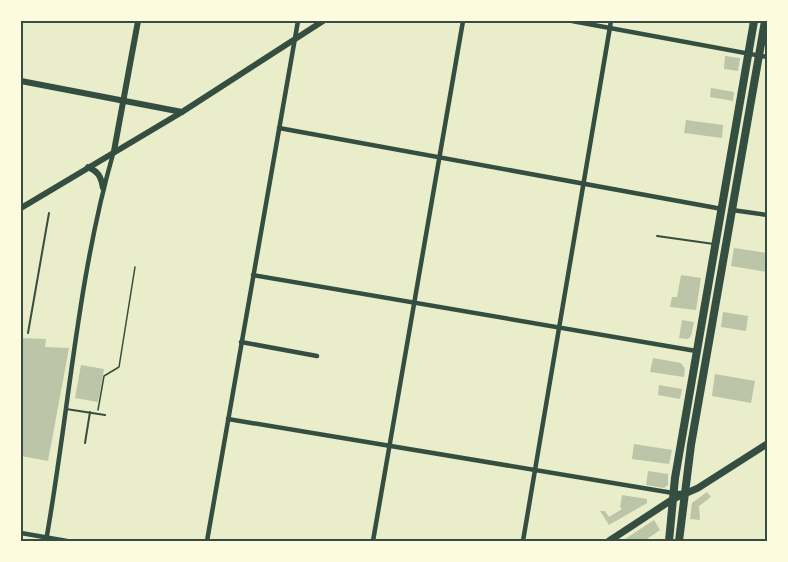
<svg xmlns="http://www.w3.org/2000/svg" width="788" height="562" font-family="Figtree,sans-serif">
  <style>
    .building { fill: #bcc5a7 }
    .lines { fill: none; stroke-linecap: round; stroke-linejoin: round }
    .path { stroke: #344e41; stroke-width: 1.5 }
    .service { stroke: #344e41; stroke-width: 2 }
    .minor { stroke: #344e41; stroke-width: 4.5 }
    .tertiary { stroke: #344e41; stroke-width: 6 }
    .secondary { stroke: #344e41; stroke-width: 7 }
    .primary { stroke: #344e41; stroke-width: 8 }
    .neatline { fill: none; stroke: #344e41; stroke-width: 2 }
  </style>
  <rect width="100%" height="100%" fill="#e9edc9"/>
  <!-- building -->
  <g class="building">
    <polygon points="725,56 740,58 738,71 724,69"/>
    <polygon points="711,88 734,92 733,101 710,97"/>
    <polygon points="686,120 723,125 722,138 684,133"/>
    <polygon points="734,248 767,253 767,272 731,266"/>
    <polygon points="681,275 701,278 696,310 670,307 672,297 677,297"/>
    <polygon points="723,312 748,316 746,331 721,327"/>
    <polygon points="682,320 694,322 691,336 688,339 679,338"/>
    <polygon points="21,338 46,339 45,347 69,348 48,461 21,456"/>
    <polygon points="653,358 681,363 685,369 684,377 650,372"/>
    <polygon points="81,365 104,369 98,402 75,398"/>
    <polygon points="715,374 755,381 751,403 712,396"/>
    <polygon points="659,385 682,389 680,399 658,395"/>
    <polygon points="634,444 672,450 669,464 632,459"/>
    <polygon points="648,471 668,474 668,485 664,488 646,485"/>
    <polygon points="707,492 711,497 699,506 700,520 690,519 692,503"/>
    <polygon points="622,495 647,499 647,503 609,525 600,511 605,511 609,517 622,509 620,507"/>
    <polygon points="654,520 660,530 644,541 622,541"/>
  </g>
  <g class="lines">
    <!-- path -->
    <polyline class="path" points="98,410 104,376 119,367 135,267"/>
    <!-- service -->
    <g class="service">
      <polyline points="657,236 714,244"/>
      <polyline points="28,333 49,213"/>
      <polyline points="66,409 105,415"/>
      <polyline points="85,443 90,412"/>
    </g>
    <!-- minor -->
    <g class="minor">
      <polyline points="572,21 767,57"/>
      <polyline points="279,128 722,209"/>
      <polyline points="732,210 767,215"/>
      <polyline points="253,275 696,351"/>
      <polyline points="241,342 317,356"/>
      <polyline points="228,419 673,493 684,493"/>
      <polyline points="21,533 67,541"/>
      <path d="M46 541C69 412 77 280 113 154"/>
      <polyline points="207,541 298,21"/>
      <polyline points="373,541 463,21"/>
      <polyline points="523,541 611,21"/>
    </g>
    <!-- tertiary -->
    <g class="tertiary">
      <polyline points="21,81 182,112"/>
      <polyline points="114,151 138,21"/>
      <path d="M88 167C99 172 101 177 103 188"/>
      <polyline points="21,208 182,112 323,21"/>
    </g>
    <!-- secondary -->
    <polyline class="secondary" points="609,541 673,499 698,488 767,444"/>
    <!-- primary -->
    <g class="primary">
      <polyline points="669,541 675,478 754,21"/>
      <polyline points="679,541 691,445 765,21"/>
    </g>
  </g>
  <!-- border -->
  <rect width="788" height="562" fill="none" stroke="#fefae0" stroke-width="45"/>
  <rect x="22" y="22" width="744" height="518" class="neatline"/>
</svg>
